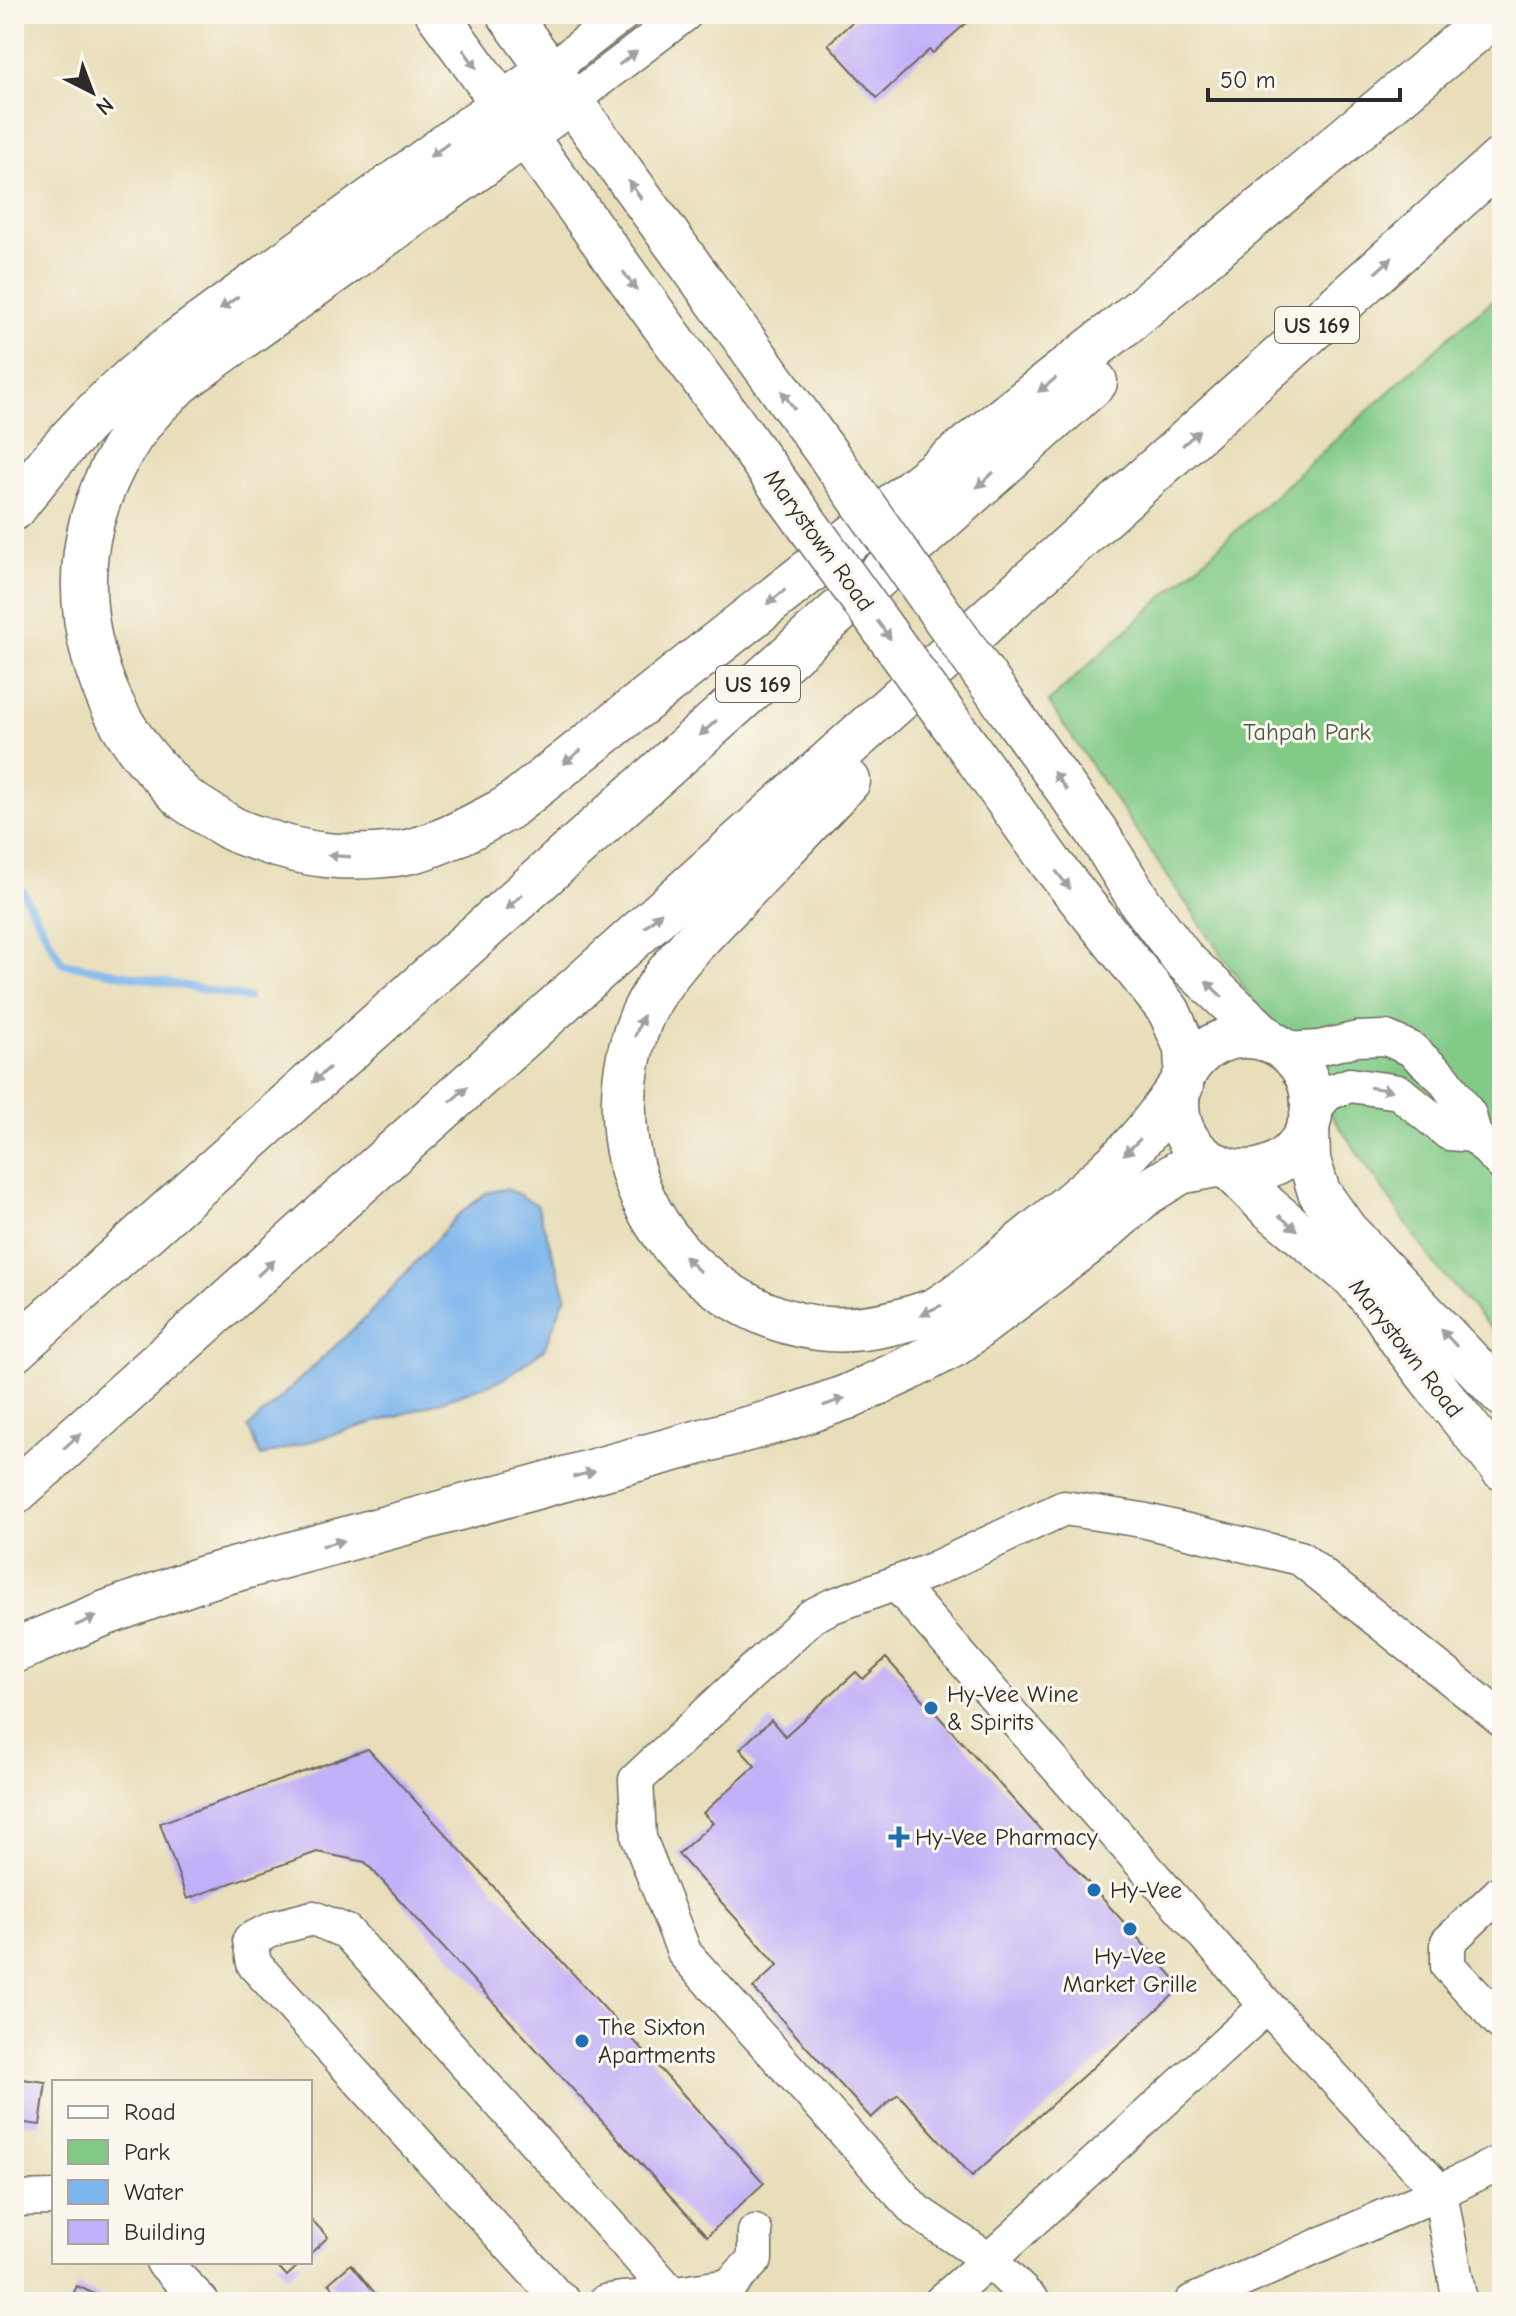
<svg xmlns="http://www.w3.org/2000/svg" width="1516" height="2316" font-family="'Comic Neue',sans-serif">
  <style>
    .green { fill: #81cb87; stroke: #567b59; stroke-width: 2 }
    .water { fill: #7db5ed; stroke: #54708c; stroke-width: 2 }
    .lines { fill: none; stroke-linecap: round; stroke-linejoin: round }
    .stream { stroke: #7db5ed; stroke-width: 8 }
    .building { fill: #c2b0f8 }
    .minor-casing { stroke: #6d6a5d; stroke-width: 37 }
    .major-casing { stroke: #6d6a5d; stroke-width: 45 }
    .highway-casing { stroke: #6d6a5d; stroke-width: 47 }
    .minor { stroke: #fff; stroke-width: 34 }
    .major { stroke: #fff; stroke-width: 42 }
    .highway { stroke: #fff; stroke-width: 44 }
    .major-bridge-casing { stroke: #6d6a5d; stroke-width: 45; stroke-linecap: butt }
    .major-bridge { stroke: #fff; stroke-width: 42 }
    .oneway { fill: #a0a0a0 }
    .poi-dot { fill: #1f6fb2; stroke: #fbf7ec; stroke-width: 3 }
    .labels { text-anchor: middle; stroke-width: 6; stroke-linejoin: round; paint-order: stroke }
    .shield { fill: #fbf7ec; stroke: #696865; stroke-width: 2 }
    .shield-label { font-size: 22px; font-weight: bold; fill: #2b2b2b }
    .street-label { font-size: 24px; fill: #2b2b2b; stroke: #fbf7ec }
    .park-label { font-size: 24px; fill: #455b47; stroke: #fbf7ec }
    .poi-label { font-size: 24px; fill: #2b2b2b; stroke: #fbf7ec; text-anchor: start }
  </style>
  <rect width="100%" height="100%" fill="#fbf7ec"/>
  <filter id="ink" filterUnits="userSpaceOnUse"><feTurbulence type="fractalNoise" baseFrequency=".0125" numOctaves="2"/><feDisplacementMap in="SourceGraphic" scale="16" xChannelSelector="R" yChannelSelector="G"/><feConvolveMatrix kernelMatrix="1 2 1 2 8 2 1 2 1" color-interpolation-filters="sRGB"/></filter>
  <filter id="wash" filterUnits="userSpaceOnUse"><feTurbulence type="fractalNoise" baseFrequency=".006" numOctaves="4" result="noise"/><feDisplacementMap in="SourceGraphic" scale="32" xChannelSelector="R" yChannelSelector="G"/><feGaussianBlur stdDeviation="1.8" result="paint"/><feColorMatrix in="noise" values="0 0 0 0 0 0 0 0 0 0 0 0 0 0 0 0 0 1.4 0 .05"/><feComposite in="paint" operator="in"/></filter>
  <g filter="url(#wash)">
    <rect width="100%" height="100%" fill="#e8deba"/>
    <!-- green -->
    <polygon class="green" points="1502,293 1502,1341 1434,1264 1048,702 1451,335"/>
    <!-- water -->
    <polygon class="water" points="507,1188 537,1205 566,1295 544,1349 502,1380 403,1414 261,1456 248,1428 367,1316 457,1216 486,1193"/>
    <g class="lines">
      <!-- stream -->
      <polyline class="stream" points="22,891 62,963 248,998"/>
    </g>
    <g id="blocks">
      <!-- building -->
      <g class="building">
        <polygon points="861,14 976,14 933,53 929,50 877,98 828,44"/>
        <polygon points="886,1658 1182,1987 972,2176 898,2094 871,2118 753,1988 778,1965 678,1854 713,1823 703,1813 755,1766 740,1749 771,1720 785,1736 856,1672 863,1679"/>
        <polygon points="368,1749 764,2183 707,2236 365,1862 317,1852 187,1899 160,1823"/>
        <polygon points="14,2078 46,2082 40,2125 17,2122 19,2107 14,2106"/>
        <polygon points="310,2218 328,2237 310,2254"/>
        <polygon points="274,2262 302,2262 287,2276"/>
        <polygon points="351,2264 379,2298 375,2302 335,2302 341,2297 329,2283"/>
        <polygon points="77,2286 101,2297 98,2302 69,2302"/>
      </g>
    </g>
  </g>
  <g filter="url(#ink)">
    <use href="#blocks" fill-opacity="0" stroke="#6d6a5d" stroke-width="2"/>
    <g class="lines">
      <defs>
        <g id="minor">
          <polyline points="549,71 623,14"/>
          <polyline points="571,101 685,14"/>
          <polyline points="1286,1050 1319,1048 1357,1039 1386,1038 1411,1049 1444,1079 1469,1115 1474,1135 1449,1133 1399,1092 1350,1085 1328,1093 1312,1111"/>
          <polyline points="1474,1135 1502,1164"/>
          <polyline points="896,1583 1267,2006 1440,2192 1460,2302"/>
          <polyline points="1502,1891 1448,1942 1448,1966 1502,2024"/>
          <polyline points="1267,2006 989,2260 916,2211 685,1954 639,1838 636,1780 812,1616 832,1606 930,1571 1064,1508 1142,1520 1300,1558 1502,1719"/>
          <polyline points="14,2199 54,2198"/>
          <polyline points="163,2262 202,2302"/>
          <polyline points="656,2297 729,2286 755,2259 755,2232"/>
          <polyline points="564,2302 558,2298 254,1964 250,1940 278,1927 313,1918 347,1932 672,2294"/>
          <polyline points="605,2302 622,2299 656,2297 656,2302"/>
          <polyline points="941,2302 989,2260 1033,2302"/>
          <polyline points="1192,2302 1440,2192 1502,2161"/>
        </g>
        <g id="major">
          <polyline points="437,14 789,499"/>
          <polyline points="508,14 834,463"/>
          <polyline points="1009,710 1097,832 1140,902 1184,960 1271,1042"/>
          <polyline points="969,748 1051,863 1169,1011 1185,1048 1186,1072"/>
          <circle cx="1245" cy="1104" r="67"/>
          <polyline points="1308,1127 1309,1160 1319,1192 1346,1230 1502,1395"/>
          <polyline points="1231,1170 1268,1207 1354,1278 1383,1313 1401,1341 1444,1397 1502,1469"/>
        </g>
        <g id="highway">
          <path d="M571 101 207 362C194 372 180 381 169 392 132 425 105 474 92 521 69 609 97 708 160 773 168 781 176 792 185 799 199 809 216 819 231 828 240 833 250 836 259 839 306 856 347 860 396 854 434 849 474 826 508 808L1124 324 1495 14"/>
          <path d="M14 508C64 441 111 393 178 341L549 71"/>
          <path d="M848 781C810 820 773 860 735 900 702 934 656 978 639 1023 618 1078 618 1146 644 1200 675 1266 746 1319 818 1328 856 1333 894 1324 930 1312 948 1306 987 1272 1003 1259 1049 1221 1101 1183 1140 1139 1155 1123 1167 1103 1181 1086"/>
          <polyline points="14,1350 1095,382"/>
          <polyline points="14,1493 1502,159"/>
          <polyline points="14,1651 103,1614 204,1578 787,1418 847,1397 904,1371 955,1344 1098,1235 1146,1193 1180,1172 1216,1165"/>
        </g>
      </defs>
      <!-- minor casing -->
      <use href="#minor" class="minor-casing"/>
      <!-- major casing -->
      <use href="#major" class="major-casing"/>
      <!-- highway casing -->
      <use href="#highway" class="highway-casing"/>
      <!-- minor -->
      <use href="#minor" class="minor"/>
      <!-- major -->
      <use href="#major" class="major"/>
      <!-- highway -->
      <use href="#highway" class="highway"/>
      <defs>
        <g id="major-bridge">
          <polyline points="834,463 1009,710"/>
          <polyline points="789,499 969,748"/>
        </g>
      </defs>
      <!-- major-bridge casing -->
      <use href="#major-bridge" class="major-bridge-casing"/>
      <!-- major-bridge -->
      <use href="#major-bridge" class="major-bridge"/>
    </g>
    <!-- one-way arrows -->
    <defs><path id="oneway-solid" d="M-6-.8H1V-3.2L6.5 0L1 3.2V.8H-6Z" transform="scale(2)"/></defs>
    <g class="oneway">
      <use href="#oneway-solid" transform="translate(628 58) rotate(-37)"/>
      <use href="#oneway-solid" transform="translate(470 59) rotate(54)"/>
      <use href="#oneway-solid" transform="translate(439 150) rotate(144)"/>
      <use href="#oneway-solid" transform="translate(635 190) rotate(-126)"/>
      <use href="#oneway-solid" transform="translate(1384 265) rotate(-42)"/>
      <use href="#oneway-solid" transform="translate(630 281) rotate(54)"/>
      <use href="#oneway-solid" transform="translate(229 303) rotate(144)"/>
      <use href="#oneway-solid" transform="translate(1047 385) rotate(142)"/>
      <use href="#oneway-solid" transform="translate(788 400) rotate(-126)"/>
      <use href="#oneway-solid" transform="translate(1191 438) rotate(-42)"/>
      <use href="#oneway-solid" transform="translate(985 480) rotate(138)"/>
      <use href="#oneway-solid" transform="translate(776 597) rotate(142)"/>
      <use href="#oneway-solid" transform="translate(884 630) rotate(54)"/>
      <use href="#oneway-solid" transform="translate(708 728) rotate(138)"/>
      <use href="#oneway-solid" transform="translate(572 757) rotate(142)"/>
      <use href="#oneway-solid" transform="translate(1060 781) rotate(-126)"/>
      <use href="#oneway-solid" transform="translate(339 856) rotate(-176)"/>
      <use href="#oneway-solid" transform="translate(1063 880) rotate(52)"/>
      <use href="#oneway-solid" transform="translate(514 902) rotate(138)"/>
      <use href="#oneway-solid" transform="translate(653 920) rotate(-42)"/>
      <use href="#oneway-solid" transform="translate(1214 989) rotate(-136)"/>
      <use href="#oneway-solid" transform="translate(639 1026) rotate(-69)"/>
      <use href="#oneway-solid" transform="translate(321 1075) rotate(138)"/>
      <use href="#oneway-solid" transform="translate(1381 1089) rotate(8)"/>
      <use href="#oneway-solid" transform="translate(459 1094) rotate(-42)"/>
      <use href="#oneway-solid" transform="translate(1132 1147) rotate(136)"/>
      <use href="#oneway-solid" transform="translate(1288 1223) rotate(40)"/>
      <use href="#oneway-solid" transform="translate(692 1264) rotate(-135)"/>
      <use href="#oneway-solid" transform="translate(266 1268) rotate(-42)"/>
      <use href="#oneway-solid" transform="translate(931 1310) rotate(156)"/>
      <use href="#oneway-solid" transform="translate(1449 1338) rotate(-133)"/>
      <use href="#oneway-solid" transform="translate(834 1402) rotate(-19)"/>
      <use href="#oneway-solid" transform="translate(72 1441) rotate(-42)"/>
      <use href="#oneway-solid" transform="translate(584 1474) rotate(-15)"/>
      <use href="#oneway-solid" transform="translate(333 1543) rotate(-15)"/>
      <use href="#oneway-solid" transform="translate(86 1621) rotate(-23)"/>
    </g>
  </g>
  <!-- markers -->
  <g class="poi-dot">
    <circle cx="931" cy="1708" r="8"/>
    <path d="M895 1825h8v8h8v8h-8v8h-8v-8h-8v-8h8z"/>
    <circle cx="1094" cy="1890" r="8"/>
    <circle cx="1130" cy="1929" r="8"/>
    <circle cx="582" cy="2041" r="8"/>
  </g>
  <g class="labels">
    <!-- shield labels -->
    <g class="shield">
      <rect x="1275" y="307" width="84" height="36" rx="6"/>
      <rect x="716" y="666" width="84" height="36" rx="6"/>
    </g>
    <g class="shield-label">
      <text x="1317" y="333">US 169</text>
      <text x="758" y="692">US 169</text>
    </g>
    <!-- street labels -->
    <g class="street-label">
      <text transform="translate(819 540) rotate(54)" y="8">Marystown Road</text>
      <text transform="translate(1406 1348) rotate(52)" y="8">Marystown Road</text>
    </g>
    <!-- park labels -->
    <g class="park-label">
      <text x="1307" y="740">Tahpah Park</text>
    </g>
    <!-- poi labels -->
    <g class="poi-label">
      <text x="947" y="1702">Hy-Vee Wine<tspan x="947" dy="28">&amp; Spirits</tspan></text>
      <text x="915" y="1845">Hy-Vee Pharmacy</text>
      <text x="1110" y="1898">Hy-Vee</text>
      <text x="1130" y="1964" text-anchor="middle">Hy-Vee<tspan x="1130" dy="28">Market Grille</tspan></text>
      <text x="598" y="2035">The Sixton<tspan x="598" dy="28">Apartments</tspan></text>
    </g>
  </g>
  <!-- margin -->
  <rect width="1516" height="2316" fill="none" stroke="#fbf7ec" stroke-width="48"/>
  <!-- legend -->
  <rect x="52" y="2080" width="260" height="184" fill="#fbf7ec" stroke="#a8a59f" stroke-width="2"/>
  <rect x="68" y="2106" width="40" height="12" fill="#ffffff" stroke="#a8a59f" stroke-width="2"/>
  <text x="124" y="2120" font-size="24" fill="#2b2b2b">Road</text>
  <rect x="68" y="2140" width="40" height="24" fill="#81cb87" stroke="#a8a59f" stroke-width="2"/>
  <text x="124" y="2160" font-size="24" fill="#2b2b2b">Park</text>
  <rect x="68" y="2180" width="40" height="24" fill="#7db5ed" stroke="#a8a59f" stroke-width="2"/>
  <text x="124" y="2200" font-size="24" fill="#2b2b2b">Water</text>
  <rect x="68" y="2220" width="40" height="24" fill="#c2b0f8" stroke="#a8a59f" stroke-width="2"/>
  <text x="124" y="2240" font-size="24" fill="#2b2b2b">Building</text>
  <!-- north arrow -->
  <g transform="translate(92 92) rotate(138)" stroke="#fbf7ec" stroke-width="6" paint-order="stroke">
  <path d="M0-6L14 30L0 20L-14 30Z" fill="#2b2b2b"/>
  <text y="-12" font-size="22" font-weight="bold" text-anchor="middle" fill="#2b2b2b">N</text>
  </g>
  <!-- scale -->
  <path d="M1208 88v12h192v-12" fill="none" stroke="#2b2b2b" stroke-width="4"/>
  <text x="1220" y="88" font-size="24" fill="#2b2b2b" stroke="#fbf7ec" stroke-width="6" paint-order="stroke">50 m</text>
</svg>
